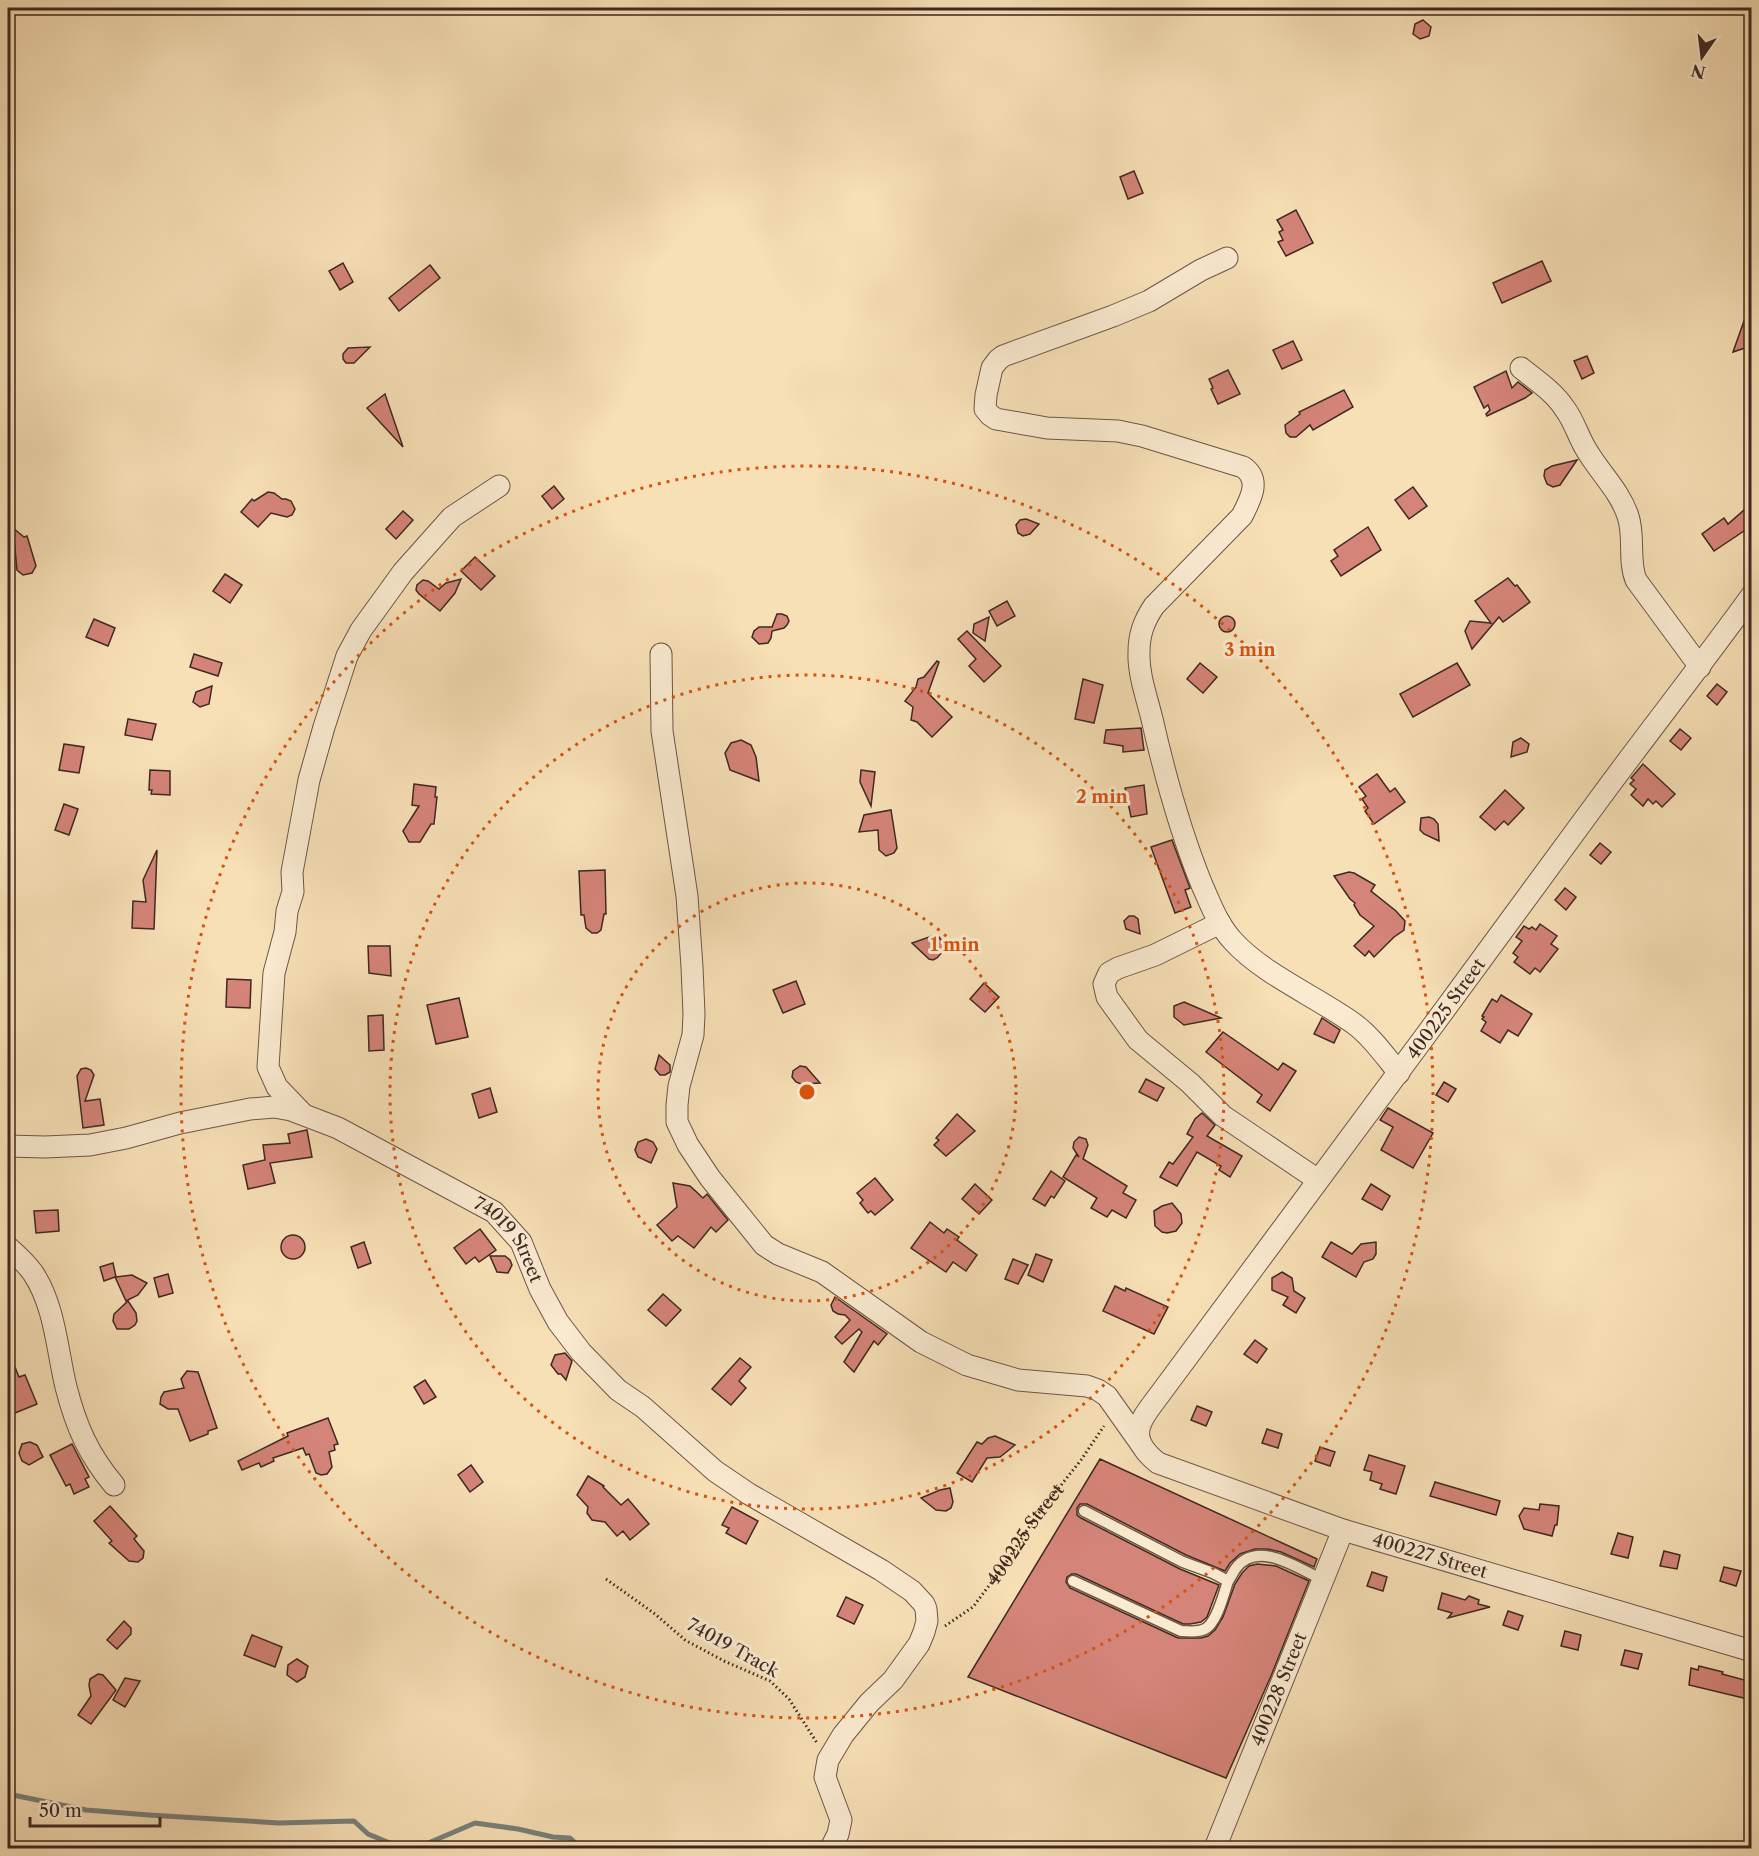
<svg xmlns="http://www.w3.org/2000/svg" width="1759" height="1856" font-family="'Libre Caslon Text',serif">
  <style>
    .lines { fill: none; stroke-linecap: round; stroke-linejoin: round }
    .stream { stroke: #79807b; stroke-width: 5 }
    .building { fill: #d58479; stroke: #3e2820; stroke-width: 1.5 }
    .service-casing { stroke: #6c5646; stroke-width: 13 }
    .minor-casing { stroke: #6c5646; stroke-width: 23 }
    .path { stroke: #3e2820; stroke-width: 3; stroke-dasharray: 1.5 3; stroke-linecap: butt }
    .service { stroke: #faead0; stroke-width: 10 }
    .minor { stroke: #faead0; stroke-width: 21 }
    .ring { fill: none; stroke: #d7540e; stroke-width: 3; stroke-dasharray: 3 6 }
    .labels { text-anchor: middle; stroke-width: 6; stroke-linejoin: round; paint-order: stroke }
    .street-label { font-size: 18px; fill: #3e2820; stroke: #faead0 }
    .centre { fill: #d7540e; stroke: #faead0; stroke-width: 3 }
    .ring-label { font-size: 18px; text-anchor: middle; font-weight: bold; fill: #d7540e; stroke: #faead0; stroke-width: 6; stroke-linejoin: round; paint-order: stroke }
  </style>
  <rect width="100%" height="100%" fill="#f7dfb6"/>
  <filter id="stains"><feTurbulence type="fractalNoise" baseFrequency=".00333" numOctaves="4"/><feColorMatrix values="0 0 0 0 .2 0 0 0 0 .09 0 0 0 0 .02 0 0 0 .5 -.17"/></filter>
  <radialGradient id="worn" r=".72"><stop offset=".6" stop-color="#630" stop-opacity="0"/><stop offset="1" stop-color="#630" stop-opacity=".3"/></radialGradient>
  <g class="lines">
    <!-- stream -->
    <polyline class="stream" points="8,1794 86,1810 149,1815 279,1823 354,1821 368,1834 402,1848 426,1844 475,1823 518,1829 553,1837 570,1838 581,1848"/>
  </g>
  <!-- building -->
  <g class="building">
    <polygon points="1423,20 1431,27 1429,36 1420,39 1413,34 1415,24"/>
    <polygon points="1134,171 1143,193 1128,199 1120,177"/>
    <polygon points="1296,210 1313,243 1286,256 1278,242 1283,240 1279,232 1283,230 1277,220"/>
    <polygon points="1542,261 1551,281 1502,303 1493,283"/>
    <polygon points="343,263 353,282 340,290 329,271"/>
    <polygon points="430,265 440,278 399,311 389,298"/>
    <polygon points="1744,321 1751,346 1733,352"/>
    <polygon points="1293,341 1302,360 1282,369 1273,350"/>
    <polygon points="370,347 354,363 346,363 343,359 343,354 348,348"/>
    <polygon points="1587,356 1594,373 1582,379 1574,361"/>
    <polygon points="1228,370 1240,394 1218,404 1211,389 1213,388 1209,379"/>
    <polygon points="1506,371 1512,388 1518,382 1532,393 1525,398 1487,416 1486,414 1490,410 1488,405 1484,408 1474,387"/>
    <polygon points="1344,390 1353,407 1313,430 1310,425 1296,437 1290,437 1286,433 1285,425 1300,414 1299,412"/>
    <polygon points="385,394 403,447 367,408"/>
    <polygon points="1577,460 1560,485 1553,487 1547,484 1544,476 1545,470 1552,466"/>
    <polygon points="554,486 564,499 552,509 542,496"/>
    <polygon points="1413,487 1427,506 1409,519 1395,500"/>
    <polygon points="268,492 274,493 282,499 286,499 291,501 295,509 292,515 287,517 271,513 258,527 241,512 252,499 254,501"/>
    <polygon points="1752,503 1752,533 1744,531 1714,551 1702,534 1724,518 1728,524"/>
    <polygon points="403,511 413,520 396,539 386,529"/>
    <polygon points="1026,519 1039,524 1030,534 1023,536 1018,533 1016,525 1020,520"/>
    <polygon points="1368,527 1381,550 1341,576 1331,561 1338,556 1334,550"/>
    <polygon points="13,528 24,537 27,536 36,566 32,573 23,575 17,570"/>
    <polygon points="475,557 495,576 481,590 461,571"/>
    <polygon points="225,574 242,585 230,603 213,591"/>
    <polygon points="1508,578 1515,586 1517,585 1530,602 1503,622 1499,617 1472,649 1465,631 1470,621 1491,623 1475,601"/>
    <polygon points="461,579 455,593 440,611 419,594 416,590 417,585 423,580 428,581 439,589 446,583"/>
    <polygon points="1007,601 1015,616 997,626 989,611"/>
    <polygon points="777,614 782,614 787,616 789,621 787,625 784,628 772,631 771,638 768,643 759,644 752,637 754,631 759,627 772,627"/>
    <circle cx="1227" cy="624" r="8"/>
    <polygon points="989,617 985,641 973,633 974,624"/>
    <polygon points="94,619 115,628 108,646 86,637"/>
    <polygon points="967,631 1001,666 984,682 969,666 976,659 958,639"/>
    <polygon points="194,654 222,663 218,676 190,667"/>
    <polygon points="937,661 939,662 928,693 952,717 932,737 917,722 911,720 913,707 905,701 916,687 918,679 924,677"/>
    <polygon points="1200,663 1217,677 1203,693 1187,679"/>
    <polygon points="1457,663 1470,685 1413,717 1400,694"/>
    <polygon points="1083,679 1103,685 1094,723 1075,719"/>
    <polygon points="1717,684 1727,692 1717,705 1707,696"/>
    <polygon points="212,686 209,704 200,707 193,702 196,692"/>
    <polygon points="128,719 156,724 152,740 125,735"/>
    <polygon points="1141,728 1144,750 1123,752 1123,746 1104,743 1106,730"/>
    <polygon points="1680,729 1691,738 1681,750 1670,741"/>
    <polygon points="1521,738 1529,744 1527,752 1511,757 1513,742"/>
    <polygon points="741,740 751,745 756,757 759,781 730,770 725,753 731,743"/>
    <polygon points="64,744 84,747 79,773 59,770"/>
    <polygon points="1643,764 1675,794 1662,807 1656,801 1653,804 1648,799 1643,806 1631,795 1636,789 1630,784 1634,780 1631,778"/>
    <polygon points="150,770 170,771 170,795 151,794 152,790 149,790"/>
    <polygon points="861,770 875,772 871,806 860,782"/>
    <polygon points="1377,774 1390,792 1395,788 1405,802 1374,824 1365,811 1368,808 1362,799 1366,796 1359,787"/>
    <polygon points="414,784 436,787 435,797 437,797 434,824 431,824 420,842 409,842 403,831 419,806 412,805"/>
    <polygon points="1144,785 1147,814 1131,817 1125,788"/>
    <polygon points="1505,790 1524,808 1508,825 1504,821 1495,830 1480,817"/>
    <polygon points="64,804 78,809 69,835 55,830"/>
    <polygon points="891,810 897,848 894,853 886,856 879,850 878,830 859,832 864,815"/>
    <polygon points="1429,817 1434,819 1438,824 1439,841 1424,834 1420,830 1421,818"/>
    <polygon points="1172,840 1190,888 1185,890 1191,907 1175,913 1151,847"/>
    <polygon points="1600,843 1611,852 1601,864 1590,855"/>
    <polygon points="157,850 154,929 132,928 133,901 146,902 143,880"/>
    <polygon points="605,870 606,914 604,914 601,930 597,933 592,933 586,928 584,915 581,915 579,871"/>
    <polygon points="1349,872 1354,873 1375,885 1371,891 1396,911 1405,921 1404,930 1394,937 1374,957 1369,951 1365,956 1354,946 1374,926 1360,915 1354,905 1355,903 1350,899 1334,876"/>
    <polygon points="1565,888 1576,897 1566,910 1555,900"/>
    <polygon points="1129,916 1134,916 1138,919 1140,934 1126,929 1124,921"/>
    <polygon points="1540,924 1557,936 1551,944 1558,949 1540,972 1535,968 1530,974 1514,962 1518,957 1513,953 1522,941 1516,937 1524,926 1529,929 1532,927 1536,930"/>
    <polygon points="932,936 939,937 942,941 944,950 937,958 933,960 929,959 912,943"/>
    <polygon points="368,946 390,946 391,976 369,973"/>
    <polygon points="227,979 251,980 250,1008 226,1007"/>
    <polygon points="796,981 805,1004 783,1013 773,990"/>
    <polygon points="984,983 999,997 985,1012 970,999"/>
    <polygon points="1501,995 1532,1014 1518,1036 1508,1030 1500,1043 1481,1031 1486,1022 1482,1019 1484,1017 1482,1016 1492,999 1497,1002"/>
    <polygon points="459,998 468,1037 436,1044 427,1005"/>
    <polygon points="1184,1002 1221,1018 1184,1025 1174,1017 1174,1006"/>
    <polygon points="383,1015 384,1050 369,1051 368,1016"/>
    <polygon points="1322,1018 1340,1030 1334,1043 1314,1034"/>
    <polygon points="1223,1032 1278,1070 1283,1063 1296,1071 1270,1111 1257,1102 1262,1095 1206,1052"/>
    <polygon points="659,1055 670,1065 670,1072 665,1075 660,1075 655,1069"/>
    <polygon points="800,1066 806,1067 820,1083 801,1084 796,1082 792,1077 793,1071"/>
    <polygon points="86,1068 91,1070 94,1075 85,1101 100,1099 104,1125 83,1128 77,1076 81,1069"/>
    <polygon points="1146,1079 1164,1088 1157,1101 1139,1092"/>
    <polygon points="1444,1082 1456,1089 1448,1102 1436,1095"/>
    <polygon points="490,1088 497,1112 479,1118 472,1094"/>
    <polygon points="1388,1108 1433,1133 1413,1168 1381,1150 1393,1127 1380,1120"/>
    <polygon points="1202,1113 1215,1125 1207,1136 1242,1156 1230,1177 1219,1170 1221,1166 1197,1152 1177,1186 1160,1177 1169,1162 1173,1164 1193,1137 1187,1134 1195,1119"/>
    <polygon points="957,1114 975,1131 946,1156 934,1145 939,1140 936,1138"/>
    <polygon points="307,1130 312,1157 270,1163 275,1183 248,1189 243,1165 265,1160 263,1145 290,1143 288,1134"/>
    <polygon points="1079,1137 1086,1139 1088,1145 1083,1159 1127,1186 1123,1193 1136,1200 1126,1218 1112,1210 1107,1217 1091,1208 1097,1198 1063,1177 1076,1155 1079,1157 1073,1148 1074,1142"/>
    <polygon points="646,1139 653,1142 657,1149 651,1163 638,1157 635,1150 638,1142"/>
    <polygon points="1051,1171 1065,1181 1054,1198 1051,1196 1045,1206 1033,1199"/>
    <polygon points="875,1178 893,1200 875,1215 871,1211 868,1213 860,1203 863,1200 857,1193"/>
    <polygon points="673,1183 690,1186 703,1198 707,1194 728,1220 716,1232 711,1227 694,1248 678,1236 672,1241 657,1225 677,1207"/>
    <polygon points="975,1184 992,1200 979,1214 962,1199"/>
    <polygon points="1371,1184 1390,1196 1382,1210 1362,1199"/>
    <polygon points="1172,1203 1181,1214 1182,1223 1176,1231 1167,1233 1162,1232 1155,1226 1154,1211 1162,1206"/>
    <polygon points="58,1210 59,1231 36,1233 34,1211"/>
    <polygon points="930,1222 944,1233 947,1229 959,1237 957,1240 977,1255 966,1271 953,1262 946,1272 911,1248"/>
    <polygon points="480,1229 496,1250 479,1262 475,1257 466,1264 454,1248"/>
    <circle cx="293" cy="1247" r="12"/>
    <polygon points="364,1242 371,1263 358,1268 351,1247"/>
    <polygon points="1331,1242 1352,1254 1361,1244 1376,1242 1376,1254 1373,1259 1364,1262 1356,1277 1322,1257"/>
    <polygon points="1036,1254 1052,1260 1043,1282 1028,1275"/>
    <polygon points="490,1256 505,1256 510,1260 512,1265 508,1273 497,1272"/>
    <polygon points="1013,1259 1028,1265 1018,1284 1005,1279"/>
    <polygon points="113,1263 116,1277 132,1275 147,1283 138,1295 126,1301 115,1277 104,1281 100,1267"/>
    <polygon points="1282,1272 1292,1278 1294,1291 1305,1298 1296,1313 1283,1305 1288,1297 1272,1290 1272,1278"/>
    <polygon points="168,1274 173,1293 159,1297 154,1278"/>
    <polygon points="1115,1286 1125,1291 1126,1288 1168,1307 1154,1334 1103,1311"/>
    <polygon points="663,1294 681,1310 666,1326 648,1310"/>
    <polygon points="835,1297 887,1334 878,1345 874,1341 854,1372 844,1362 862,1332 859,1329 842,1344 835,1337 850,1320 845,1315 838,1314 833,1311 831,1305"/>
    <polygon points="128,1301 136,1313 137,1321 135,1325 129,1329 117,1329 113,1321 114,1314"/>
    <polygon points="1255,1340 1267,1349 1257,1363 1244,1354"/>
    <polygon points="8,1350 19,1377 25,1375 37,1404 15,1413 8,1395"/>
    <polygon points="565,1353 572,1361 566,1380 561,1374 558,1374 551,1365 555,1355"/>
    <polygon points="740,1358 751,1367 739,1381 746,1388 731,1405 712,1389"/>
    <polygon points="187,1371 198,1372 217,1428 208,1431 208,1434 190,1441 178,1409 168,1409 160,1404 161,1397 164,1392 184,1388 181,1379"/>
    <polygon points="425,1380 436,1397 424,1404 414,1387"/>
    <polygon points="1197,1406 1212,1412 1206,1426 1191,1420"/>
    <polygon points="328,1418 338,1444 334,1445 335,1450 329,1452 332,1467 327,1474 321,1475 316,1473 309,1454 306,1455 303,1448 273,1458 274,1461 261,1467 259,1463 242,1470 238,1461 288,1436 287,1433"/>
    <polygon points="1267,1429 1282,1434 1278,1448 1262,1443"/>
    <polygon points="995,1436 1015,1445 1000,1457 987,1458 972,1482 957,1473 977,1442 982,1444 988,1438"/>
    <polygon points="30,1442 37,1445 43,1457 29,1465 22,1461 19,1453 22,1444"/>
    <polygon points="72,1444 89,1477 85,1479 89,1487 74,1494 70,1484 66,1486 50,1455"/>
    <polygon points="1320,1447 1335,1452 1330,1466 1315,1461"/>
    <polygon points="1369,1455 1405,1466 1396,1494 1380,1489 1382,1484 1370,1480 1372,1472 1364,1470"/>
    <polygon points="1100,1459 1317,1559 1314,1567 1281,1552 1268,1549 1255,1549 1240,1554 1230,1563 1225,1571 1186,1555 1087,1504 1080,1504 1077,1508 1077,1515 1081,1518 1180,1569 1219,1585 1207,1617 1201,1622 1190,1624 1183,1624 1076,1574 1072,1574 1067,1577 1066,1582 1070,1588 1178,1638 1201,1638 1208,1636 1215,1630 1223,1617 1235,1584 1242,1573 1249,1566 1257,1564 1276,1566 1309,1581 1271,1676 1226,1778 968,1677"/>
    <polygon points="471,1465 483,1482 470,1492 458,1475"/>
    <polygon points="588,1476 604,1486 603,1487 621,1505 628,1499 649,1524 630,1540 623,1531 617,1536 605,1522 592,1520 587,1513 588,1507 577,1495"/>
    <polygon points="1435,1482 1500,1501 1496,1515 1430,1496"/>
    <polygon points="950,1488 953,1502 951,1508 946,1511 936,1510 921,1498 940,1490"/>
    <polygon points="1540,1504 1559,1506 1557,1525 1555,1525 1552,1536 1524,1529 1519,1516 1524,1508 1539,1510"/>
    <polygon points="110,1506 137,1536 134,1539 144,1551 143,1558 138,1562 129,1561 109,1543 112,1541 94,1521"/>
    <polygon points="732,1507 758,1521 746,1544 726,1533 729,1528 722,1525"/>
    <polygon points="1618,1533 1633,1537 1628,1558 1611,1554"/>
    <polygon points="1664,1551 1680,1555 1677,1569 1660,1566"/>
    <polygon points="1724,1567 1741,1571 1736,1586 1720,1581"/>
    <polygon points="1372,1572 1387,1577 1383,1591 1367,1586"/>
    <polygon points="1442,1593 1465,1600 1469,1596 1479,1600 1478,1604 1490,1607 1448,1618 1452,1613 1438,1609"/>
    <polygon points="846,1597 863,1605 854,1624 837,1616"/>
    <polygon points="1508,1611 1523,1616 1518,1630 1503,1625"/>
    <polygon points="124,1621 131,1628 131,1634 117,1649 107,1640"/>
    <polygon points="1565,1631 1581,1635 1578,1650 1561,1646"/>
    <polygon points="252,1635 282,1647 275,1667 244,1655"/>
    <polygon points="1625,1650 1642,1654 1638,1669 1621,1665"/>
    <polygon points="297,1659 308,1666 305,1677 297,1682 287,1675 288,1665"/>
    <polygon points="1699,1666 1723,1672 1722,1674 1752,1682 1752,1700 1689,1685 1691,1668 1698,1670"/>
    <polygon points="98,1674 103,1675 116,1690 91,1724 78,1715 91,1696 89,1685 90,1679"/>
    <polygon points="125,1678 140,1681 125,1707 113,1700"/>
  </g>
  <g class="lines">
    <defs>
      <g id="service">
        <path d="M1084 1511 1183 1562 1213 1573 1228 1581C1231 1577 1233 1572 1236 1568 1258 1539 1299 1569 1323 1580"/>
        <path d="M1073 1581 1181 1631C1189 1631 1197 1633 1205 1629 1217 1623 1224 1593 1228 1581"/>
      </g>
      <g id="minor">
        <path d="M1227 258 1201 270 1149 301 1113 316 1003 356 998 360 992 368 986 395 985 409 990 415 996 419 1047 428 1118 431 1142 436 1243 467C1262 480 1250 500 1242 516L1154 606C1144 621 1139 634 1139 652 1138 674 1147 698 1152 719 1165 776 1180 831 1202 885 1211 905 1218 925 1233 941 1263 974 1315 996 1353 1023 1371 1036 1385 1056 1399 1073"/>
        <path d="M1521 368C1536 380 1554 392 1565 409 1575 422 1579 440 1589 454 1602 475 1620 492 1628 516 1635 537 1628 561 1636 580L1700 667"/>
        <path id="s2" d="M1752 595C1702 664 1650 730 1600 798 1455 996 1310 1193 1163 1390 1142 1419 1123 1435 1158 1463L1343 1530 1752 1651"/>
        <polyline points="661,654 662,731 687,896 692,967 694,1014 693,1035 679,1086 677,1105 677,1122 688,1145 710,1178 764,1245 778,1254 822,1272 921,1342 967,1365 1018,1380 1087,1386 1098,1390 1107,1396 1141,1444"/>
        <polyline points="1220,923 1155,955 1118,968 1109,973 1104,984 1107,997 1138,1040 1190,1083 1223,1116 1318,1180"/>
        <polyline points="302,1113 277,1087 268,1067 274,973 285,932 287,911 293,892 292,872 309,780 324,727 347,656 361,630 403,572 452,517 499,486"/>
        <path id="s3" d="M8 1146 45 1147 90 1145 126 1138 180 1123 250 1109 274 1107 291 1110 338 1128 494 1212 521 1242 540 1289 558 1322 581 1352 618 1390 643 1407 715 1471 749 1494 881 1570 912 1591 924 1604 926 1609 927 1621 924 1632 919 1644 893 1680 869 1703 843 1735 828 1760 825 1777 841 1820 838 1834 831 1848"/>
        <path d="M8 1247C17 1255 26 1263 33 1273 55 1306 57 1350 66 1387 76 1426 88 1454 114 1485"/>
        <path id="s4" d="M1215 1848 1343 1530"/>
      </g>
    </defs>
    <!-- service casing -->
    <use href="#service" class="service-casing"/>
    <!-- minor casing -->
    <use href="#minor" class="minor-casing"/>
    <!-- path -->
    <g class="path">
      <polyline points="606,1579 655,1614 685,1640 724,1661 770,1681 789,1699 817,1743"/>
      <path id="s1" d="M945 1626 973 1607 1003 1567 1035 1518 1081 1460 1104 1426"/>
    </g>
    <!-- service -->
    <use href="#service" class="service"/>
    <!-- minor -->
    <use href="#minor" class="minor"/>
  </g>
  <!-- distance rings -->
  <g class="ring">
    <circle cx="807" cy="1092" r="209"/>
    <circle cx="807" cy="1092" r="417"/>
    <circle cx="807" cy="1092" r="626"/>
  </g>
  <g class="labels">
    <!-- street labels -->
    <g class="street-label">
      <text transform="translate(1446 1009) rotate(-54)" y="6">400225 Street</text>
      <text dy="6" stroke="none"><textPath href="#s3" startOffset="546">74019 Street</textPath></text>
      <text dy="6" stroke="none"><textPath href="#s1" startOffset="123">400225 Street</textPath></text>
      <text dy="6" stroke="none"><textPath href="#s2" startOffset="1364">400227 Street</textPath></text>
      <text transform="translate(733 1648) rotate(29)" y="6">74019 Track</text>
      <text dy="6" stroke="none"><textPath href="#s4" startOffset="171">400228 Street</textPath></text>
    </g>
  </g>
  <circle cx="807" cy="1092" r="9" class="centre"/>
  <g class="ring-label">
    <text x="1250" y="656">3 min</text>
    <text x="1102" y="803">2 min</text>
    <text x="955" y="951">1 min</text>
  </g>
  <!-- margin -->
  <rect width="1759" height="1856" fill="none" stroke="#f7dfb6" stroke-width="30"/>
  <rect x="9" y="9" width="1741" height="1838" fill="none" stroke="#3e2820" stroke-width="3"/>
  <rect x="15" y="15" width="1729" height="1826" fill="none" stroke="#3e2820" stroke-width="1.5"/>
  <!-- north arrow -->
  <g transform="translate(1702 57) rotate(194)" stroke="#faead0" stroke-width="4.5" paint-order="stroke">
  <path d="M0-4.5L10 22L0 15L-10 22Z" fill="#3e2820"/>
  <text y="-9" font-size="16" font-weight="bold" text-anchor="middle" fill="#3e2820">N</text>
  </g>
  <!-- scale -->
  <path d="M30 1817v9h130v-9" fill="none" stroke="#3e2820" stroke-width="3"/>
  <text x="39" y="1817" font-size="18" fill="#3e2820" stroke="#faead0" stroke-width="4.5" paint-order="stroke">50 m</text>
  <rect width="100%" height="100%" filter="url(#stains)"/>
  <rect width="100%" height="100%" fill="url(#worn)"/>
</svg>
